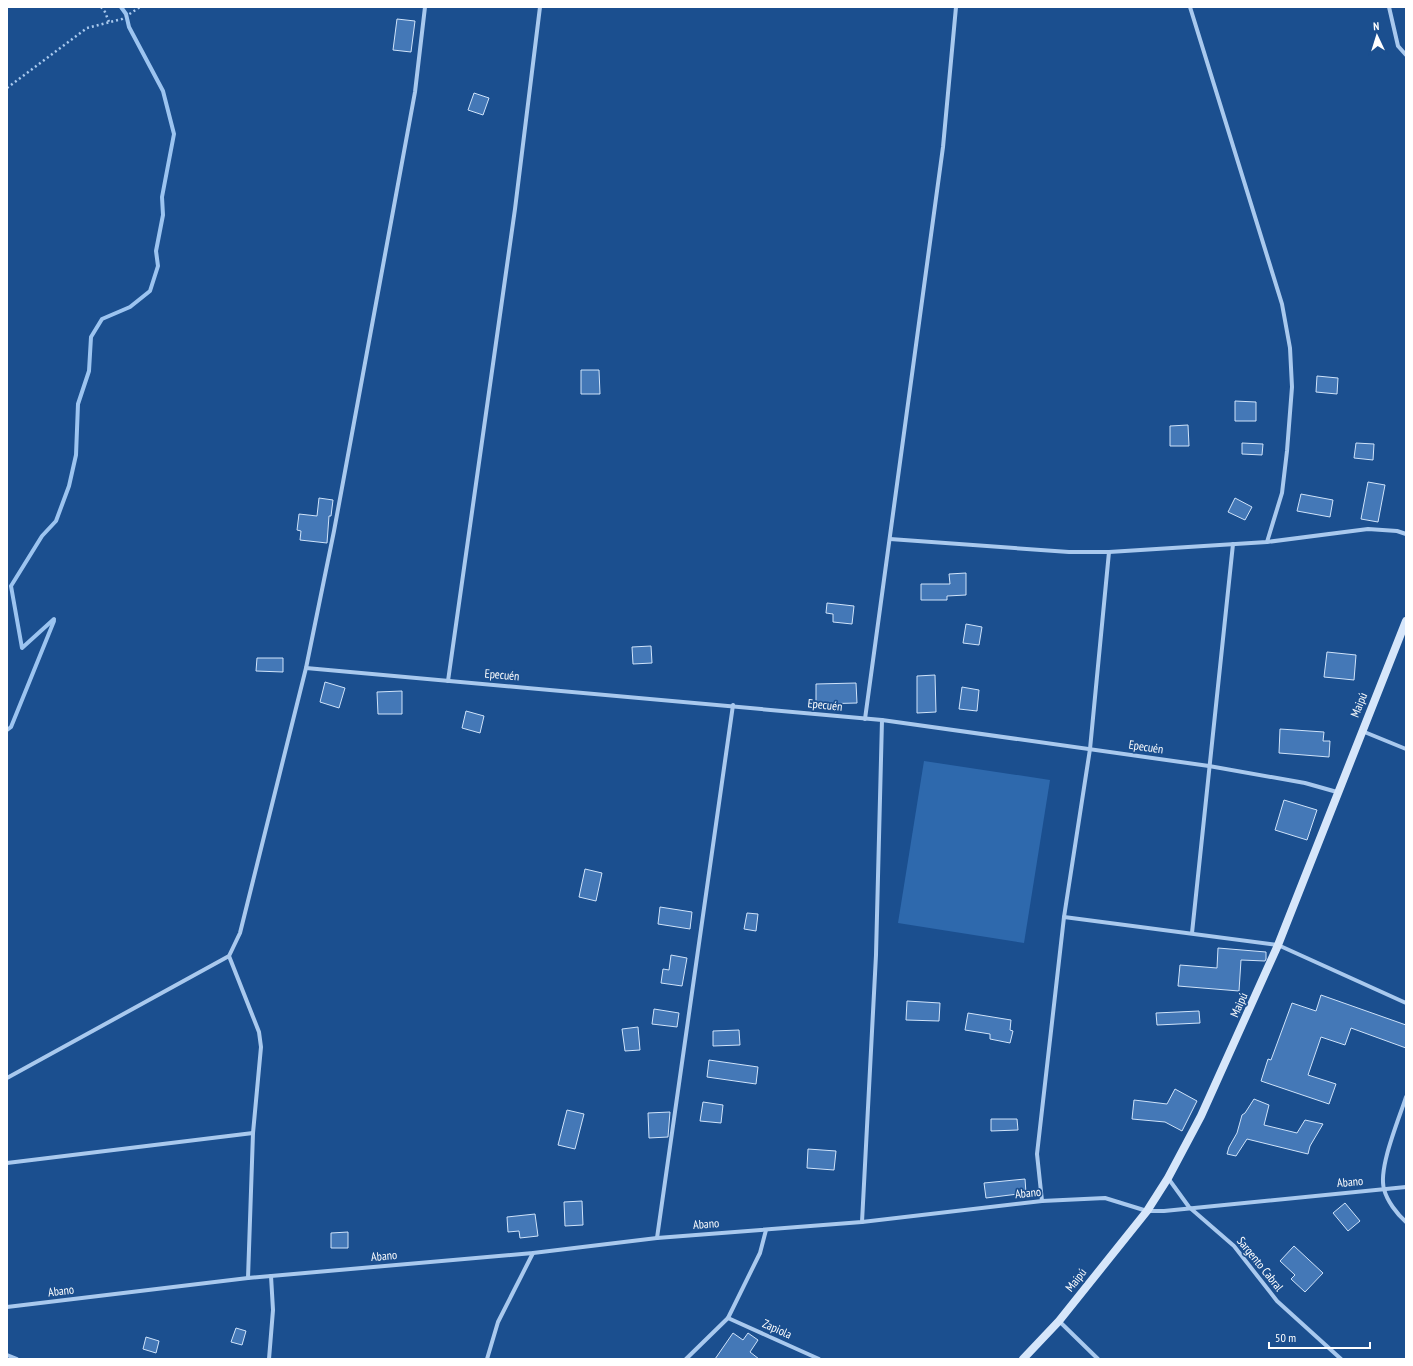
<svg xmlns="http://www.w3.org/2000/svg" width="1413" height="1366" font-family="'PT Sans Narrow',sans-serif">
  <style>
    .green { fill: #2e69ad }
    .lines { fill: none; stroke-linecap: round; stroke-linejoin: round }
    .stream { stroke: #9cc4f0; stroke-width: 4 }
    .building { fill: #4478b7; stroke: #cfe3fa }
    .path { stroke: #a9c9ee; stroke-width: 2.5; stroke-dasharray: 2 3; stroke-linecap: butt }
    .minor { stroke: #a9c9ee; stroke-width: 4 }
    .secondary { stroke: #d6e6fa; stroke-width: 8 }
    .labels { text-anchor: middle; stroke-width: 3.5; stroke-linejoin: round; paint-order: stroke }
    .street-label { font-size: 12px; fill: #fff; stroke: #1b4f8f }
  </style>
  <rect width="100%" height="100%" fill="#1b4f8f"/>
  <!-- green -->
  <polygon class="green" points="924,761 1050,780 1024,943 898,923"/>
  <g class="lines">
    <!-- stream -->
    <g class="stream">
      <polyline points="54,619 22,648 11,586 42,536 56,521 69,486 76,455 78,404 89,371 91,337 102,319 130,307 150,291 158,266 156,251 163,215 162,197 174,134 163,91 129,27 126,14 121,7"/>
      <polyline points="7,730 11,727 54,621"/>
    </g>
  </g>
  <!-- building -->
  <g class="building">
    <polygon points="397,19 415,21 411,52 393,50"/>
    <polygon points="474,93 489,98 483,115 468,110"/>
    <polygon points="581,370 599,370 600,394 581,394"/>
    <polygon points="1317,376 1338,378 1337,394 1316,392"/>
    <polygon points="1235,401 1256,402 1256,421 1235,421"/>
    <polygon points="1188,425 1189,446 1170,446 1170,426"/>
    <polygon points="1242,443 1263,444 1262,455 1242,454"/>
    <polygon points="1356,443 1374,444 1373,460 1354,458"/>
    <polygon points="1368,482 1385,485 1378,522 1361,519"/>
    <polygon points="1301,494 1333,500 1330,517 1297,511"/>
    <polygon points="319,498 333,500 331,516 329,516 327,543 300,540 301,531 297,530 299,514 317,516"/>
    <polygon points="1235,498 1252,507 1245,520 1228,512"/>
    <polygon points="966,573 966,595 947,596 947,600 921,600 921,584 950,584 949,574"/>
    <polygon points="827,603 854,606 852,624 833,622 833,614 826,613"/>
    <polygon points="966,624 982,627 979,645 963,643"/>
    <polygon points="651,646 652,663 633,664 632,647"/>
    <polygon points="1327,652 1356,655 1354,680 1324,677"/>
    <polygon points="257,658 283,658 283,672 256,671"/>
    <polygon points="935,675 936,712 917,713 917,676"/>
    <polygon points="325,682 345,688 339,708 320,702"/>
    <polygon points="856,683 857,703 816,704 816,684"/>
    <polygon points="962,687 979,690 977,711 959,709"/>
    <polygon points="402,691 402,714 378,714 377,692"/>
    <polygon points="466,711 484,716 480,733 462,728"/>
    <polygon points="1280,729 1324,732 1323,741 1330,741 1329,757 1279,753"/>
    <polygon points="1284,800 1317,810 1307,840 1275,830"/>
    <polygon points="585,869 602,873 596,901 579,897"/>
    <polygon points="660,907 692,912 690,929 658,924"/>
    <polygon points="747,913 758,914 756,931 744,929"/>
    <polygon points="1218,948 1266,952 1266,959 1265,961 1241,960 1239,991 1178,986 1180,965 1217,968"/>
    <polygon points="671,955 687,958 682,986 661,983 663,969 669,970"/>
    <polygon points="1321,995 1406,1025 1406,1048 1351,1028 1345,1045 1321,1037 1308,1075 1336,1084 1329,1104 1261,1081 1268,1059 1271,1060 1292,1003 1316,1011"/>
    <polygon points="907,1001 940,1003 939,1021 906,1020"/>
    <polygon points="654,1009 679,1013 677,1027 652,1024"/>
    <polygon points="1199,1011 1200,1023 1157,1025 1156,1013"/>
    <polygon points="968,1013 1011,1020 1010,1030 1013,1031 1010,1043 990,1039 990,1034 965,1030"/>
    <polygon points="638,1027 640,1050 625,1051 622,1029"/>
    <polygon points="739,1030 740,1045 713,1046 713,1031"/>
    <polygon points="709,1060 758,1067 756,1084 707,1077"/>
    <polygon points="1175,1089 1197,1101 1182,1131 1165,1122 1132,1119 1134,1100 1167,1104"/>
    <polygon points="1254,1099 1269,1105 1264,1125 1297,1133 1305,1120 1323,1124 1310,1146 1308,1154 1247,1139 1236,1156 1227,1154 1229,1147 1237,1133 1242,1115 1245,1113"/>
    <polygon points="703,1102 723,1105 721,1123 700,1121"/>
    <polygon points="567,1110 584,1114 575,1149 558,1145"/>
    <polygon points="670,1112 668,1137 649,1138 648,1113"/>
    <polygon points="991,1119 1017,1119 1018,1130 991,1131"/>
    <polygon points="808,1149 836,1151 834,1170 807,1168"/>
    <polygon points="1025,1179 1026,1193 986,1198 984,1183"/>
    <polygon points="582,1201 583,1225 565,1226 564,1202"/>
    <polygon points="1345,1203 1360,1221 1348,1231 1333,1213"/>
    <polygon points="535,1214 538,1236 520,1238 519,1231 508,1232 507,1217"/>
    <polygon points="348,1232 348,1248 331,1248 331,1233"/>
    <polygon points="1294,1246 1323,1273 1305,1292 1291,1279 1295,1275 1280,1261"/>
    <polygon points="236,1328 246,1331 242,1345 231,1342"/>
    <polygon points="733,1333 743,1340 748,1333 758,1340 750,1352 759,1359 715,1359"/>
    <polygon points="146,1337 159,1341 156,1353 143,1349"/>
  </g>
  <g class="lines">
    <!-- path -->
    <g class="path">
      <polyline points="101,7 105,12 109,22"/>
      <polyline points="7,88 87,28 122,19 140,7"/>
    </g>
    <!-- minor -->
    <g class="minor">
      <polyline points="1190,7 1282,304 1290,348 1292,387 1287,451 1282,493 1267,542"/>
      <polyline points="1389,7 1398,46 1406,55"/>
      <polyline points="890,539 1069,552 1109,552 1267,542 1368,529 1397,531 1406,534"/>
      <polyline points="306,668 882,720 1209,766 1305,783 1337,792"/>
      <polyline points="448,681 515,209 540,7"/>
      <polyline points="865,719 943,147 956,7"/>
      <polyline points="1362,731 1406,749"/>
      <polyline points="1064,917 1278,945 1406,1003"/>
      <polyline points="1192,933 1233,544"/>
      <polyline points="229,956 259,1032 261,1047 253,1133 248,1278"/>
      <polyline points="7,1078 229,956 240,933 306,668 334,531 415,92 425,7"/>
      <path d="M1406 1097C1399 1119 1378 1168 1384 1189 1387 1201 1397 1214 1406 1222"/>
      <polyline points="7,1163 253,1133"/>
      <polyline points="1168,1178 1189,1207 1234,1246 1277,1301 1341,1359"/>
      <polyline points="1042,1201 1037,1154 1064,917 1090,749 1109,552"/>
      <polyline points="862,1222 876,955 882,720"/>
      <polyline points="657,1238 733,705"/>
      <polyline points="7,1307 248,1278 533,1253 657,1238 862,1222 1042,1201 1105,1198 1147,1211 1164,1211 1406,1187"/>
      <polyline points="728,1318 819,1359"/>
      <polyline points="1059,1321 1098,1359"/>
      <polyline points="7,1355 17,1359"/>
      <polyline points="269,1359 273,1310 271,1276"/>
      <polyline points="487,1359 498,1322 533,1253"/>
      <polyline points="686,1359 728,1318 760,1253 766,1230"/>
    </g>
    <!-- secondary -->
    <polyline class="secondary" points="1023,1359 1059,1321 1147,1211 1168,1178 1201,1116 1278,945 1406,621"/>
  </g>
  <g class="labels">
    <!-- street labels -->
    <g class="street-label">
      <text transform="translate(502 675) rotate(5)" y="4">Epecuén</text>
      <text transform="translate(825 705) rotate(6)" y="4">Epecuén</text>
      <text transform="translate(1359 705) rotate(-68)" y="4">Maipú</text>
      <text transform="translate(1146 747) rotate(8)" y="4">Epecuén</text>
      <text transform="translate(1239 1005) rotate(-66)" y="4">Maipú</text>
      <text transform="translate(1350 1182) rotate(-5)" y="4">Abano</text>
      <text transform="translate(1028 1193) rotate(-6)" y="4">Abano</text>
      <text transform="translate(706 1224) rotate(-4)" y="4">Abano</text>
      <text transform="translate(384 1256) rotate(-5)" y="4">Abano</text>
      <text transform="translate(1260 1264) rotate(51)" y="4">Sargento Cabral</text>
      <text transform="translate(1076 1280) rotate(-52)" y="4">Maipú</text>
      <text transform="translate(61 1291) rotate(-7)" y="4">Abano</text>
      <text transform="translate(777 1329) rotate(24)" y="4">Zapiola</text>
    </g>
  </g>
  <!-- border -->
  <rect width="1413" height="1366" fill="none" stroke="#ffffff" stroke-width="16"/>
  <!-- north arrow -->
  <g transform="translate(1377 36) rotate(356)" stroke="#1b4f8f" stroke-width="3" paint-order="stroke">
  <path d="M0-3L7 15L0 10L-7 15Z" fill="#ffffff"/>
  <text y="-6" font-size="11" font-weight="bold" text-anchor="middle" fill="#ffffff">N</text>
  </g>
  <!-- scale -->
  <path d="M1269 1342v6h101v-6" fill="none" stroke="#ffffff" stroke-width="2"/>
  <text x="1275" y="1342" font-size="12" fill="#ffffff" stroke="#1b4f8f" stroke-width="3" paint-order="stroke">50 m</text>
</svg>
